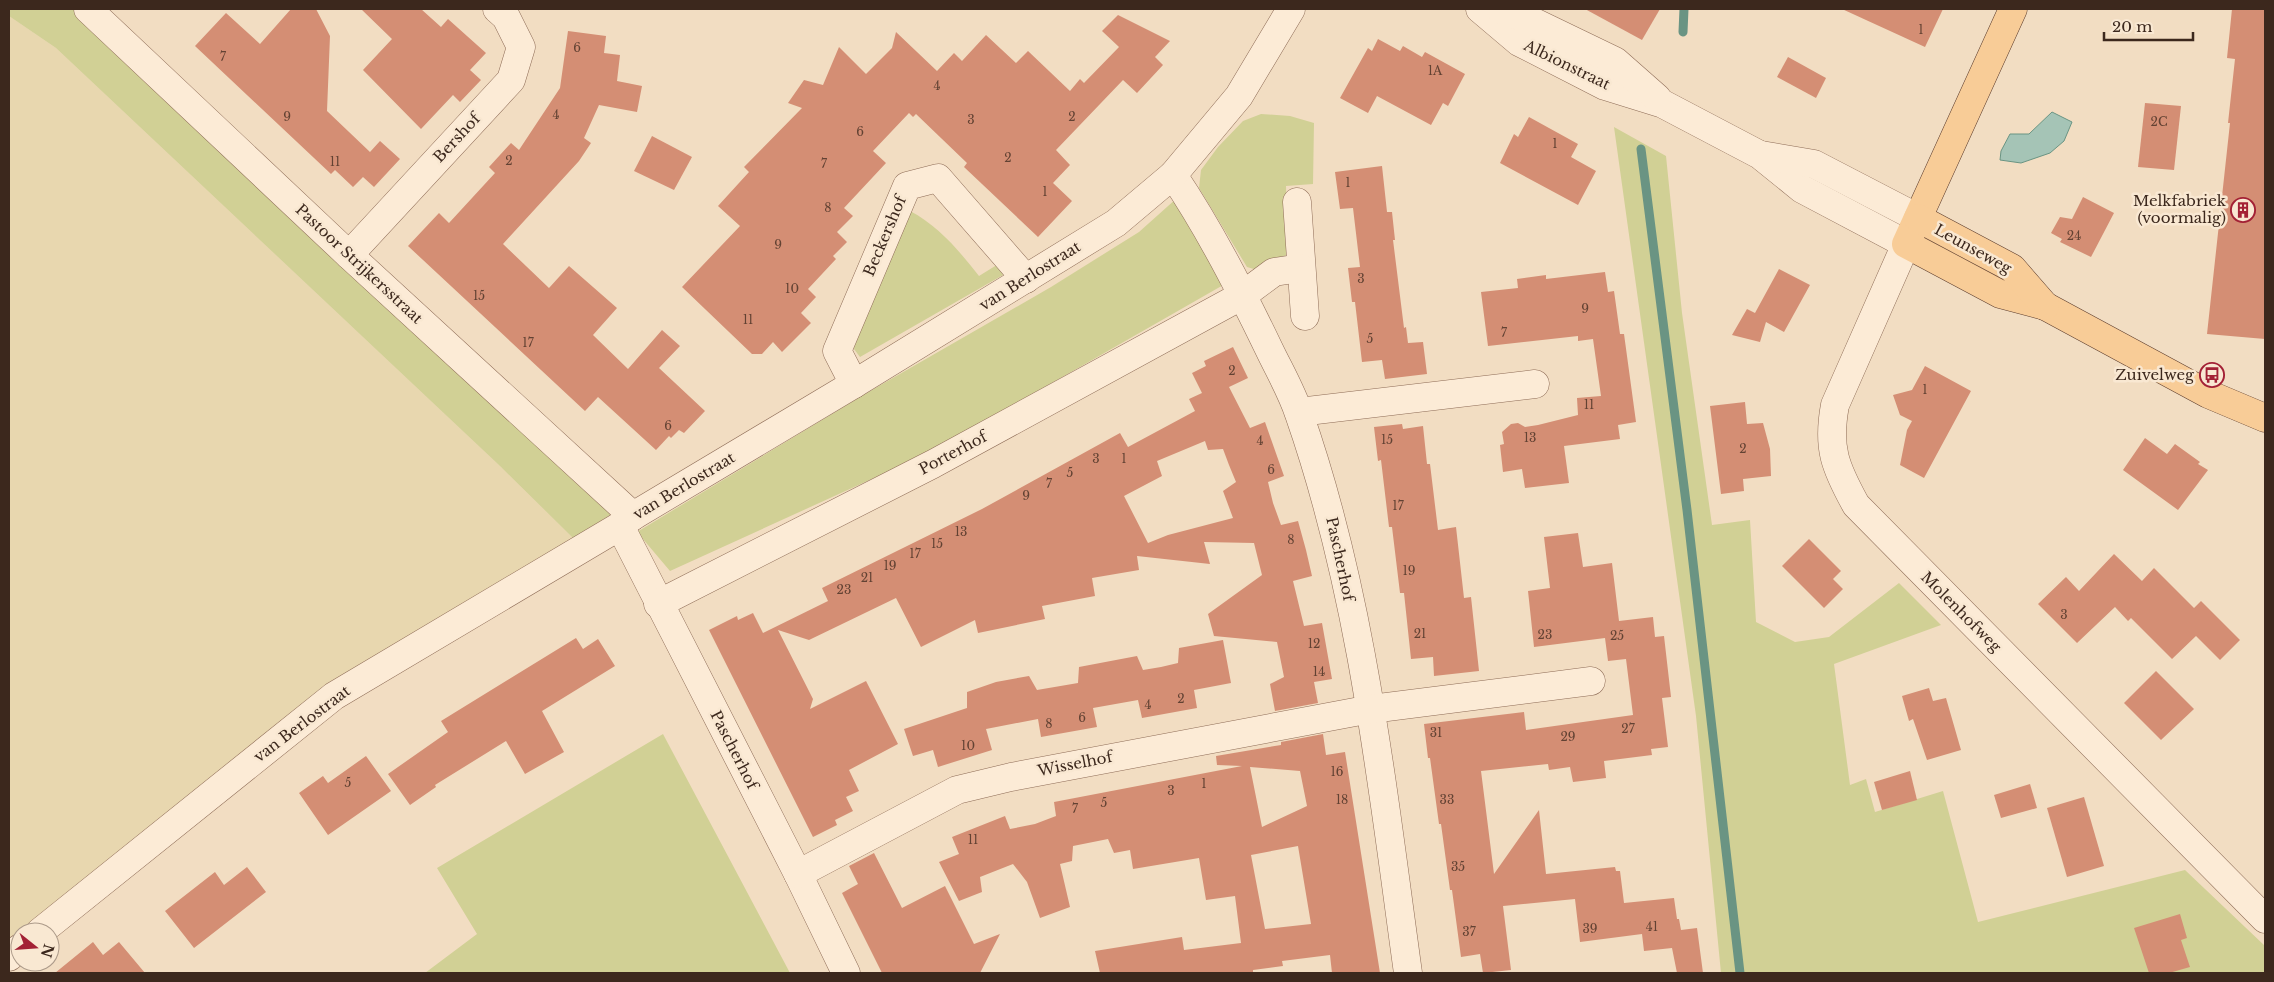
<svg xmlns="http://www.w3.org/2000/svg" width="2274" height="982" font-family="'Libre Baskerville',serif">
  <style>
    .farmland { fill: #e8d7af }
    .green { fill: #d1d095 }
    .water { fill: #a5c4b6; stroke: #6a9483 }
    .lines { fill: none; stroke-linecap: round; stroke-linejoin: round }
    .stream { stroke: #6a9483; stroke-width: 9 }
    .building { fill: #d48e74; fill-rule: evenodd }
    .minor-casing { stroke: #8e6c57; stroke-width: 29 }
    .major-casing { stroke: #5b3b2c; stroke-width: 29 }
    .minor { stroke: #fcebd6; stroke-width: 28 }
    .major { stroke: #f8cc97; stroke-width: 28 }
    .labels { text-anchor: middle; stroke-width: 5; stroke-linejoin: round; paint-order: stroke }
    .number-label { font-size: 12px; fill: #624233 }
    .street-label { font-size: 15px; fill: #3c281d; stroke: #f9e8d2 }
    .poi-label { font-size: 15px; fill: #3c281d; stroke: #f9e8d2; text-anchor: end }
  </style>
  <rect width="100%" height="100%" fill="#f2ddc2"/>
  <!-- farmland -->
  <polygon class="farmland" points="9,16 56,48 501,467 573,538 335,685 23,932 20,932 20,935 9,944"/>
  <!-- green -->
  <g class="green">
    <polygon points="9,9 75,9 615,512 573,538 501,467 56,48 9,16"/>
    <polygon points="1261,114 1290,116 1314,123 1313,184 1286,186 1288,254 1257,270 1247,267 1199,188 1201,170 1218,147 1243,121"/>
    <polygon points="1614,127 1666,156 1682,313 1712,525 1750,520 1756,622 1795,642 1829,637 1899,583 1941,625 1834,664 1850,785 1866,779 1875,812 1943,791 1978,922 2185,870 2265,946 2265,973 1721,973 1696,716"/>
    <polygon points="1177,198 1225,284 931,452 670,571 637,532 865,394 1051,287 1139,232"/>
    <path d="M910 211C939 226 960 252 979 276L1000 263 1003 275 860 357 854 349 855 337Z"/>
    <polygon points="663,734 790,973 425,973 477,934 437,868"/>
  </g>
  <!-- water -->
  <polygon class="water" points="2052,112 2072,122 2064,141 2050,153 2021,163 2000,160 2001,151 2010,134 2029,134"/>
  <g class="lines">
    <!-- stream -->
    <g class="stream">
      <polyline points="1683,32 1684,9"/>
      <polyline points="1641,149 1687,510 1740,973"/>
    </g>
  </g>
  <!-- building -->
  <g class="building">
    <polygon points="291,9 316,9 330,36 327,111 370,152 380,141 400,159 374,187 363,177 353,187 335,170 331,174 195,46 226,13 260,44"/>
    <polygon points="361,9 421,9 441,27 448,19 486,53 470,70 481,80 460,102 453,95 421,129 363,70 392,39"/>
    <polygon points="1585,9 1660,9 1642,40"/>
    <polygon points="1842,9 1943,9 1925,47"/>
    <polygon points="2232,9 2265,9 2265,339 2207,334 2230,123 2228,123 2235,59 2227,58"/>
    <polygon points="1118,15 1170,41 1155,57 1163,65 1137,93 1123,80 1056,150 1070,165 1053,183 1072,201 1038,237 964,167 967,163 916,114 913,117 909,113 873,151 886,163 844,208 853,216 837,232 847,242 833,256 836,259 808,289 816,297 801,313 811,323 782,352 773,342 762,354 752,354 682,287 740,226 718,206 749,172 744,167 802,108 788,103 804,80 823,85 839,47 866,74 892,48 896,32 937,71 954,53 962,61 986,35 1016,63 1028,51 1070,91 1080,79 1084,83 1119,47 1102,31"/>
    <polygon points="568,31 606,36 604,53 620,55 617,81 642,86 637,112 599,105 584,138 591,143 579,161 503,244 549,288 569,266 617,308 593,335 628,369 662,330 680,346 659,368 705,411 684,433 679,430 671,438 669,436 656,450 598,397 585,411 408,246 439,213 449,223 495,173 489,167 511,143 519,150 560,88"/>
    <polygon points="1378,39 1400,51 1403,46 1422,57 1425,52 1465,74 1448,106 1443,103 1431,125 1377,96 1368,113 1340,98 1368,48 1372,51"/>
    <polygon points="1788,57 1826,78 1816,98 1777,77"/>
    <polygon points="2145,103 2181,106 2174,170 2138,167"/>
    <polygon points="1529,117 1578,144 1571,157 1596,171 1578,205 1500,163 1514,134 1518,137"/>
    <polygon points="652,136 692,157 674,190 634,171"/>
    <polygon points="1382,166 1387,212 1392,212 1395,240 1393,240 1404,328 1406,327 1408,343 1423,342 1427,374 1385,379 1382,360 1362,362 1355,302 1352,302 1348,268 1360,267 1353,208 1340,209 1335,172"/>
    <polygon points="2083,197 2114,213 2091,257 2060,242 2062,239 2051,233 2060,217 2072,219"/>
    <polygon points="1779,269 1810,285 1784,332 1766,322 1760,342 1732,335 1747,309 1755,313"/>
    <polygon points="1605,272 1608,292 1614,291 1620,334 1624,334 1636,422 1618,425 1620,439 1564,446 1569,483 1525,488 1522,469 1503,472 1500,445 1504,444 1502,432 1511,424 1518,423 1525,427 1538,425 1578,415 1577,398 1601,396 1593,339 1578,341 1578,336 1488,346 1481,292 1518,288 1517,279 1546,275 1546,279"/>
    <path d="M1233 347 1248 378 1229 387 1250 428 1265 422 1284 476 1268 482 1273 503 1281 525 1298 521 1306 550 1312 576 1293 581 1304 626 1322 623 1332 679 1314 682 1318 703 1275 711 1270 684 1284 677 1277 642 1214 636 1208 614 1262 575 1254 543 1204 542 1210 564 1137 556 1139 570 1092 578 1095 596 1042 606 1045 619 978 633 975 620 921 647 896 598 809 640 778 630 813 699 810 709 866 681 898 744 849 770 859 791 846 797 853 811 835 820 837 825 813 837 709 630 737 616 738 620 753 613 763 633 828 601 822 588 982 509 1120 433 1128 447 1195 411 1189 399 1202 393 1192 373 1206 366 1204 361ZM1205 441 1208 450 1223 449 1229 465 1236 482 1223 491 1233 518 1168 535 1148 543 1124 496 1162 476 1157 461Z"/>
    <polygon points="1925,366 1971,391 1924,478 1900,465 1907,430 1912,421 1900,415 1893,395 1912,390"/>
    <polygon points="1745,402 1747,424 1763,423 1770,449 1771,476 1743,479 1744,491 1721,494 1710,406"/>
    <polygon points="1402,424 1403,429 1423,426 1427,464 1430,464 1438,530 1456,527 1464,598 1471,597 1479,671 1434,676 1433,657 1411,659 1404,593 1400,593 1392,527 1389,527 1381,460 1378,461 1374,427"/>
    <polygon points="2145,438 2167,454 2175,444 2200,462 2198,464 2208,470 2178,510 2123,470"/>
    <polygon points="1578,533 1583,567 1612,563 1619,621 1653,617 1655,637 1664,636 1671,697 1662,698 1668,747 1651,749 1652,755 1604,761 1606,778 1573,782 1570,767 1549,770 1548,764 1481,771 1494,874 1539,810 1546,874 1615,867 1616,871 1620,871 1624,903 1674,898 1677,919 1679,919 1681,930 1697,928 1703,973 1677,973 1672,948 1644,951 1642,934 1580,942 1575,899 1503,906 1511,970 1483,973 1480,954 1461,957 1452,890 1450,890 1441,824 1439,824 1430,758 1428,758 1424,724 1524,712 1526,730 1633,715 1626,659 1608,661 1605,638 1534,647 1528,591 1550,588 1544,537"/>
    <polygon points="1809,539 1841,571 1833,579 1843,589 1824,608 1782,566"/>
    <polygon points="2114,554 2142,581 2154,568 2194,608 2201,601 2240,640 2220,660 2196,636 2172,659 2131,618 2128,621 2115,607 2077,643 2038,604 2066,577 2079,591"/>
    <polygon points="576,638 583,649 598,639 615,666 542,711 564,752 525,774 506,741 435,785 436,787 410,805 388,774 448,732 441,721"/>
    <polygon points="1223,640 1231,683 1194,690 1197,708 1142,718 1138,700 1093,708 1097,727 1041,737 1038,719 986,729 992,750 938,767 933,750 913,756 904,729 967,708 967,692 996,682 1029,676 1037,690 1078,683 1079,667 1137,656 1143,670 1161,667 1178,663 1179,648"/>
    <polygon points="2156,671 2194,709 2161,740 2124,703"/>
    <polygon points="1929,688 1933,701 1946,698 1961,750 1927,760 1913,719 1909,721 1902,696"/>
    <path d="M1323 734 1326 755 1345 752 1380 973H1332L1330 955 1282 961 1283 966 1253 970V973H1100L1095 951 1182 937 1184 950 1241 943 1235 896 1206 900 1199 858 1133 869 1130 850 1114 853 1108 839 1073 846 1072 861 1060 864 1070 907 1040 918 1027 882 1013 864 980 877 982 892 959 901 939 862 959 854 952 837 1005 816 1010 829 1035 824 1056 816 1054 802 1242 766 1217 765 1216 756 1281 745V742ZM1250 767 1300 771 1307 806 1262 827ZM1298 846 1311 924 1265 929 1251 855Z"/>
    <polygon points="366,756 391,791 328,835 299,793 323,776 328,783"/>
    <polygon points="1910,771 1917,800 1882,810 1874,782"/>
    <polygon points="2030,784 2037,808 2001,818 1994,795"/>
    <polygon points="2084,797 2104,866 2067,877 2047,808"/>
    <polygon points="874,853 902,908 945,886 974,944 1000,934 980,973 882,973 842,893 858,884 849,866"/>
    <polygon points="247,867 266,892 194,948 165,911 215,872 224,885"/>
    <polygon points="2180,914 2187,938 2181,940 2190,967 2169,973 2149,973 2134,928"/>
    <polygon points="93,942 103,955 119,942 145,973 55,973"/>
  </g>
  <g class="lines">
    <defs>
      <g id="minor">
        <polyline points="88,9 349,255 633,516"/>
        <path d="M1480 9 1519 42 1605 86 1663 104 1760 155 1802 189 1906 244 1835 405C1827 448 1835 467 1856 505L2265 919"/>
        <polyline points="1500,9 1530,20 1615,61 1657,98"/>
        <polyline points="1761,155 1814,164 1918,218"/>
        <path d="M1173 175C1210 230 1240 289 1269 349 1279 370 1292 392 1299 414 1362 594 1382 786 1408 973"/>
        <polyline points="1297,202 1305,316"/>
        <polyline points="349,255 511,80 521,47 506,17 497,9"/>
        <polyline points="854,384 837,351 907,186 938,178 1026,279"/>
        <polyline points="1299,412 1535,384"/>
        <polyline points="620,526 798,874 846,973"/>
        <polyline points="658,604 933,464 1243,295 1274,272 1301,268"/>
        <polyline points="798,874 957,790 1011,777 1371,709 1591,681"/>
        <polyline points="40,932 334,696 620,526 633,516 854,384 1116,223 1173,175 1239,96 1291,9"/>
        <polyline points="9,957 20,948"/>
      </g>
      <g id="major">
        <polyline points="2013,9 1906,244 2000,294 2045,306 2208,394 2265,418"/>
        <polyline points="1918,218 2012,268 2045,306"/>
      </g>
    </defs>
    <!-- minor casing -->
    <use href="#minor" class="minor-casing"/>
    <!-- major casing -->
    <use href="#major" class="major-casing"/>
    <!-- minor -->
    <use href="#minor" class="minor"/>
    <!-- major -->
    <use href="#major" class="major"/>
  </g>
  <!-- icons -->
  <defs>
    <symbol id="building-ring" viewBox="-11 -11 22 22"><circle r="9.5" fill="#f9e8d2" stroke="#a32135" stroke-width="1.5"/><path d="M-4-6H4V6H1V3H-1V6H-4ZM-2.5-4.3h1.7v1.8h-1.7ZM.8-4.3h1.7v1.8H.8ZM-2.5-1h1.7V.8h-1.7ZM.8-1h1.7V.8H.8Z" fill="#a32135"/></symbol>
    <symbol id="bus-ring" viewBox="-11 -11 22 22"><circle r="9.5" fill="#f9e8d2" stroke="#a32135" stroke-width="1.5"/><path d="M-5-6H5V4H4V6H2V4H-2V6H-4V4H-5ZM-3.5-4V0h7V-4ZM-3.5 1.2v1.5H-2V1.2ZM2 1.2v1.5H3.5V1.2Z" fill="#a32135"/></symbol>
  </defs>
  <g fill-rule="evenodd">
    <use href="#building-ring" x="2229" y="196" width="28" height="28"/>
    <use href="#bus-ring" x="2198" y="361" width="28" height="28"/>
  </g>
  <g class="labels">
    <!-- number labels -->
    <g class="number-label">
      <text x="1921" y="34">1</text>
      <text x="577" y="52">6</text>
      <text x="223" y="61">7</text>
      <text x="1435" y="75">1A</text>
      <text x="937" y="90">4</text>
      <text x="556" y="119">4</text>
      <text x="287" y="121">9</text>
      <text x="1072" y="121">2</text>
      <text x="971" y="124">3</text>
      <text x="2159" y="126">2C</text>
      <text x="860" y="136">6</text>
      <text x="1555" y="148">1</text>
      <text x="1008" y="162">2</text>
      <text x="509" y="165">2</text>
      <text x="335" y="166">11</text>
      <text x="824" y="168">7</text>
      <text x="1348" y="187">1</text>
      <text x="1045" y="196">1</text>
      <text x="828" y="212">8</text>
      <text x="2074" y="240">24</text>
      <text x="778" y="249">9</text>
      <text x="1361" y="283">3</text>
      <text x="792" y="293">10</text>
      <text x="479" y="300">15</text>
      <text x="1585" y="313">9</text>
      <text x="748" y="324">11</text>
      <text x="1504" y="337">7</text>
      <text x="1370" y="343">5</text>
      <text x="528" y="347">17</text>
      <text x="1232" y="375">2</text>
      <text x="1925" y="394">1</text>
      <text x="1589" y="409">11</text>
      <text x="668" y="430">6</text>
      <text x="1530" y="442">13</text>
      <text x="1387" y="444">15</text>
      <text x="1260" y="445">4</text>
      <text x="1743" y="453">2</text>
      <text x="1096" y="463">3</text>
      <text x="1124" y="463">1</text>
      <text x="1271" y="474">6</text>
      <text x="1070" y="477">5</text>
      <text x="1049" y="488">7</text>
      <text x="1026" y="500">9</text>
      <text x="1398" y="510">17</text>
      <text x="961" y="536">13</text>
      <text x="1291" y="544">8</text>
      <text x="937" y="548">15</text>
      <text x="915" y="558">17</text>
      <text x="890" y="570">19</text>
      <text x="1409" y="575">19</text>
      <text x="867" y="582">21</text>
      <text x="844" y="594">23</text>
      <text x="2064" y="619">3</text>
      <text x="1420" y="638">21</text>
      <text x="1545" y="639">23</text>
      <text x="1617" y="640">25</text>
      <text x="1314" y="648">12</text>
      <text x="1319" y="676">14</text>
      <text x="1181" y="703">2</text>
      <text x="1148" y="709">4</text>
      <text x="1082" y="722">6</text>
      <text x="1049" y="728">8</text>
      <text x="1628" y="733">27</text>
      <text x="1436" y="737">31</text>
      <text x="1568" y="741">29</text>
      <text x="968" y="750">10</text>
      <text x="1337" y="776">16</text>
      <text x="348" y="787">5</text>
      <text x="1204" y="788">1</text>
      <text x="1171" y="795">3</text>
      <text x="1342" y="804">18</text>
      <text x="1447" y="804">33</text>
      <text x="1104" y="807">5</text>
      <text x="1075" y="813">7</text>
      <text x="973" y="844">11</text>
      <text x="1458" y="871">35</text>
      <text x="1652" y="931">41</text>
      <text x="1590" y="933">39</text>
      <text x="1469" y="936">37</text>
    </g>
    <!-- street labels -->
    <g class="street-label">
      <text transform="translate(1567 65) rotate(26)" y="5">Albionstraat</text>
      <text transform="translate(457 138) rotate(-47)" y="5">Bershof</text>
      <text transform="translate(885 236) rotate(-67)" y="5">Beckershof</text>
      <text transform="translate(1973 249) rotate(29)" y="5">Leunseweg</text>
      <text transform="translate(359 264) rotate(43)" y="5">Pastoor Strijkersstraat</text>
      <text transform="translate(1030 276) rotate(-32)" y="5">van Berlostraat</text>
      <text transform="translate(953 453) rotate(-28)" y="5">Porterhof</text>
      <text transform="translate(684 486) rotate(-31)" y="5">van Berlostraat</text>
      <text transform="translate(1340 559) rotate(78)" y="5">Pascherhof</text>
      <text transform="translate(1961 612) rotate(45)" y="5">Molenhofweg</text>
      <text transform="translate(302 724) rotate(-37)" y="5">van Berlostraat</text>
      <text transform="translate(734 750) rotate(63)" y="5">Pascherhof</text>
      <text transform="translate(1075 764) rotate(-11)" y="5">Wisselhof</text>
    </g>
    <!-- poi labels -->
    <g class="poi-label">
      <text x="2226" y="206">Melkfabriek<tspan x="2226" dy="17">(voormalig)</tspan></text>
      <text x="2194" y="380">Zuivelweg</text>
    </g>
  </g>
  <!-- border -->
  <rect width="2274" height="982" fill="none" stroke="#3c281d" stroke-width="20"/>
  <!-- north arrow -->
  <g transform="translate(35 947) rotate(107)"><circle r="24" fill="#f9e8d2" stroke="#ad9b8a"/>
  <path d="M0-4L9 19L0 12L-9 19Z" fill="#a32135"/>
  <text y="-8" font-size="14" font-weight="bold" text-anchor="middle" fill="#3c281d">N</text>
  </g>
  <!-- scale -->
  <path d="M2104 32v8h89v-8" fill="none" stroke="#3c281d" stroke-width="2.5"/>
  <text x="2112" y="32" font-size="15" fill="#3c281d" stroke="#f9e8d2" stroke-width="4" paint-order="stroke">20 m</text>
</svg>
